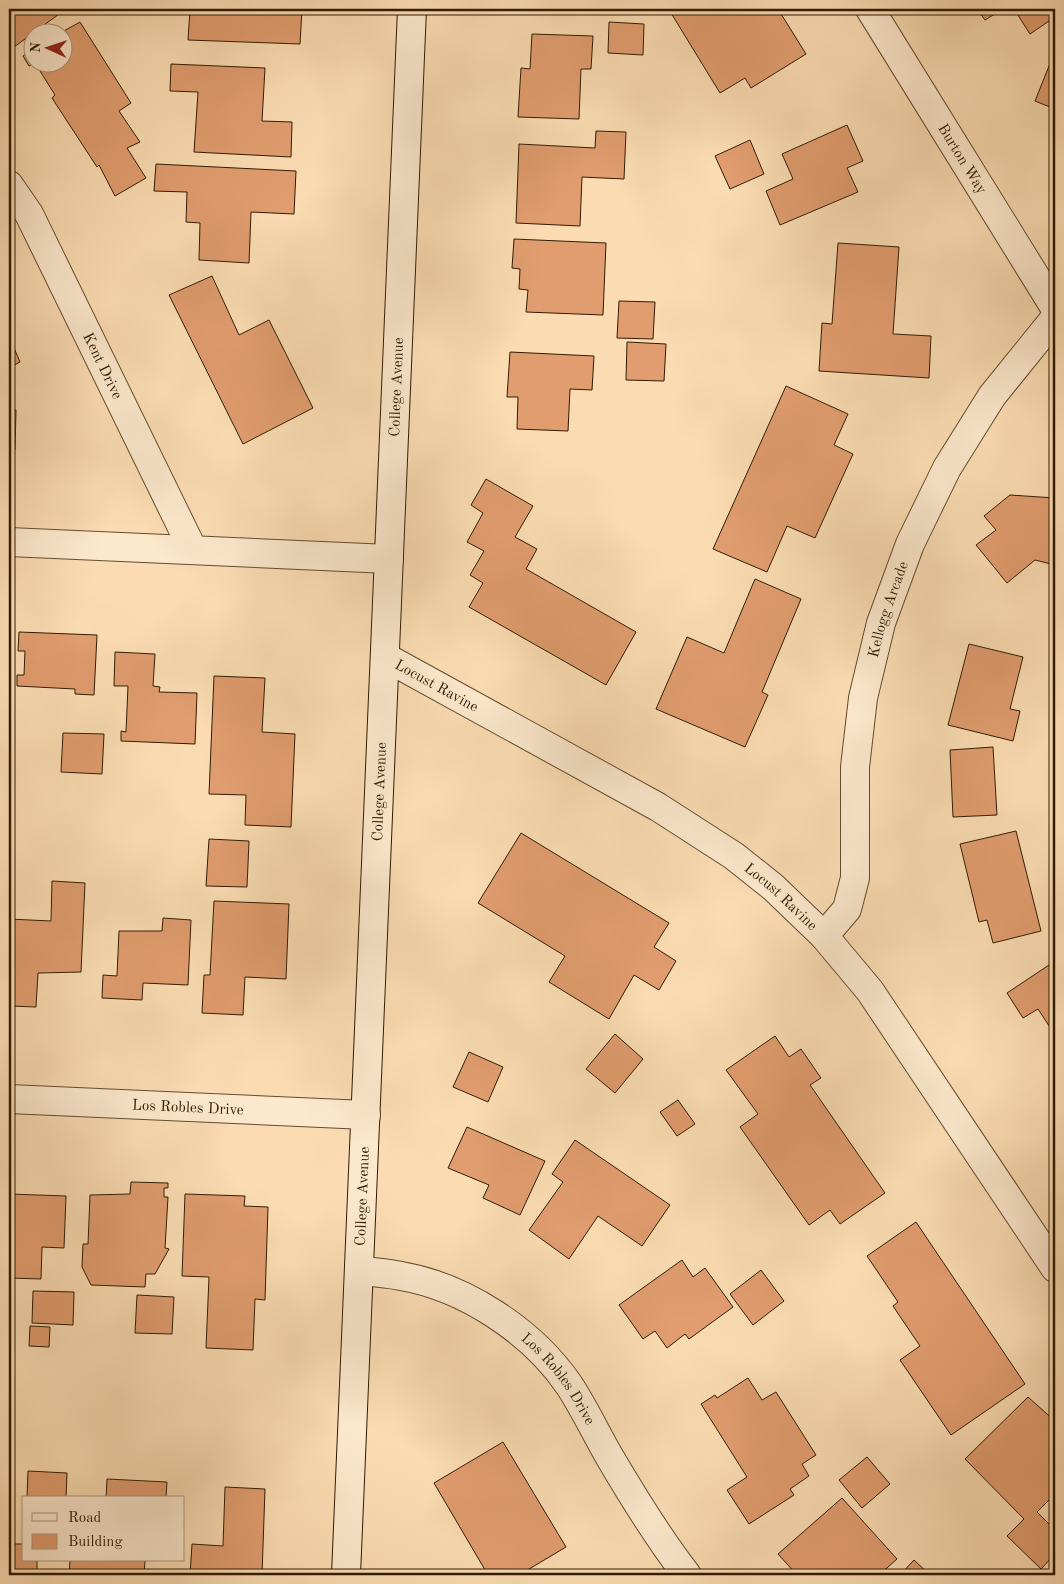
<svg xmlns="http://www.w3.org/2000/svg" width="1064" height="1584" font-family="'Old Standard TT',serif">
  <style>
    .building { fill: #e19d6f; stroke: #301c03 }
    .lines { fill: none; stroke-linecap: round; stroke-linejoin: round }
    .street-casing { stroke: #634c2f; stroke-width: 30 }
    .secondary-casing { stroke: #301c03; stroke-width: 30 }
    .street { stroke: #fce8cd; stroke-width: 28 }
    .secondary { stroke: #fce8cd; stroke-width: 28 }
    .labels { text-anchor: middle; stroke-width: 4; stroke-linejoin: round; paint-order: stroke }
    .street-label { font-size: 15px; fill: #301c03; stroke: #fce8cd }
  </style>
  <rect width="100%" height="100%" fill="#fbdcb2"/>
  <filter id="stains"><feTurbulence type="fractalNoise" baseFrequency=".004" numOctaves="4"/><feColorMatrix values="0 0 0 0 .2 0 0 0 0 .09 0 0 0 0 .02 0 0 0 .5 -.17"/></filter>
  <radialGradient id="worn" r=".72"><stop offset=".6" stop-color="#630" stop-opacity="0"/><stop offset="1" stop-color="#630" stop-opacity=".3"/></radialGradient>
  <!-- building -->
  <g class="building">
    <polygon points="9,9 66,9 14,47 9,40"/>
    <polygon points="211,9 302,9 300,44 188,40 190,10 211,11"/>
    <polygon points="523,9 592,9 592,12"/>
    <polygon points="678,9 763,9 764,11 778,9 806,54 751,88 745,78 720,93 671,13"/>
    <polygon points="977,9 1003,9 985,20"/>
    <polygon points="1014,9 1055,9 1055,17 1030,34"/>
    <polygon points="80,22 131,103 119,111 140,142 127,148 146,178 115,196 99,165 97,167 52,98 55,95 35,63 29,66 23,56 32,50 32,62 62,62 62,32"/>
    <polygon points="609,22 644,24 643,55 608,53"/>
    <polygon points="532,34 593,36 591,69 581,69 579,119 518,117 521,68 530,69"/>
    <polygon points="1055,51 1055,109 1035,101"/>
    <polygon points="171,64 265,68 262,121 292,122 291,157 194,152 198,92 170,91"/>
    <polygon points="847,125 863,161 847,168 858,192 780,225 766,191 793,179 782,154"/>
    <polygon points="596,131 626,132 624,179 582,177 580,226 516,223 519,144 595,148"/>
    <polygon points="750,140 764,174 730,189 715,156"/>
    <polygon points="156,164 296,171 294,214 251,212 249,263 199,260 200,223 186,222 187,192 154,191"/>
    <polygon points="514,239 606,243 603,315 526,312 528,290 519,289 520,269 512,268"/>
    <polygon points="838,243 899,247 893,334 931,336 929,378 819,371 822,323 832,324"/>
    <polygon points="212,276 239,335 269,320 313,408 243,444 169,295"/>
    <polygon points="619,301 655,302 653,339 617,338"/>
    <polygon points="9,336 20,362 9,368"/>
    <polygon points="627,342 666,344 664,381 626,380"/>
    <polygon points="510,352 594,356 592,390 570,389 568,431 517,429 518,397 507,397"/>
    <polygon points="786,386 848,414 834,445 853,454 815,538 787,526 767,572 713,549"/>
    <polygon points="9,410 16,410 15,450 9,450"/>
    <polygon points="486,479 533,506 515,537 537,549 526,569 636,632 606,685 469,607 483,583 470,575 484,551 467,542 483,513 471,505"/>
    <polygon points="1010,495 1055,498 1055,565 1035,560 1007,583 976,545 996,530 984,516"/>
    <polygon points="755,579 801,599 762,692 768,695 745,747 656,709 687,637 724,653"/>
    <polygon points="19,632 97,635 94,695 75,694 75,689 17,686 17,675 24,675 25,651 18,651"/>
    <polygon points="969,644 1023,657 1010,709 1020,711 1013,741 948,725"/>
    <polygon points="115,652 155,654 153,686 160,687 159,692 197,693 195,744 121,741 121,731 126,732 128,686 114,686"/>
    <polygon points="214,676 265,678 262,732 295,734 291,827 245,825 246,795 209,794"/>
    <polygon points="63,733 104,734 102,774 61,772"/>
    <polygon points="993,747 997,815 953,817 950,750"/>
    <polygon points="1016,831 1041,931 993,943 987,920 979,922 960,844"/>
    <polygon points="521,833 669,923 654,947 676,961 659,990 634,975 609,1019 549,982 565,956 478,903"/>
    <polygon points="209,839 249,841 247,887 206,886"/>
    <polygon points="52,881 85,883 81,972 38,973 36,1007 9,1006 9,919 51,921"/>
    <polygon points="214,901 289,904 286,979 245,977 243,1015 202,1013 204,975 210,975"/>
    <polygon points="163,918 191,920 188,985 143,983 142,1000 102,998 103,975 117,976 119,931 162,931"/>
    <polygon points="1055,961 1055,1035 1038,1009 1023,1018 1007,993"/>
    <polygon points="615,1034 643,1059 615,1093 586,1069"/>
    <polygon points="775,1036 789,1057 801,1049 821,1078 810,1085 885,1193 840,1224 830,1210 809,1225 740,1127 758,1114 726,1070"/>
    <polygon points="469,1052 503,1067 488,1102 453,1087"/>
    <polygon points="678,1100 695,1124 677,1136 660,1112"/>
    <polygon points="467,1127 545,1161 520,1215 483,1198 489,1185 448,1168"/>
    <polygon points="575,1140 670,1205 642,1246 598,1216 569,1259 529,1230 563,1182 552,1174"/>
    <polygon points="131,1182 168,1183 168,1188 164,1188 164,1197 168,1197 165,1248 169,1249 155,1274 146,1274 145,1287 91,1285 82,1267 83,1244 88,1244 90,1195 130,1194"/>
    <polygon points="9,1194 66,1196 64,1248 42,1247 41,1279 9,1278"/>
    <polygon points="185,1194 245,1196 244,1206 268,1207 265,1300 255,1299 253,1350 206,1348 209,1277 182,1276"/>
    <polygon points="916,1222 1025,1384 951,1435 900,1360 920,1346 893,1306 898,1302 867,1256"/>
    <polygon points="682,1260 693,1277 705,1268 733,1307 689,1339 685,1334 667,1348 655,1331 643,1339 619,1305"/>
    <polygon points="761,1270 784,1301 753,1325 730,1294"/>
    <polygon points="33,1291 74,1292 73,1325 32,1323"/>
    <polygon points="137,1295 174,1297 172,1334 135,1333"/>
    <polygon points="30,1326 50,1327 49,1347 29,1346"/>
    <polygon points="748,1378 762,1400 776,1392 816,1455 802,1464 809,1476 790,1489 794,1495 749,1524 727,1490 747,1477 701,1404 715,1395 717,1398"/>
    <polygon points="1028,1397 1055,1421 1055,1494 1037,1512 1055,1530 1055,1554 1041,1569 1007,1536 1024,1519 965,1459"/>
    <polygon points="503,1442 566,1547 519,1575 488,1575 434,1483"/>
    <polygon points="867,1457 890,1484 862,1508 839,1480"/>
    <polygon points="28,1471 67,1473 66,1498 27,1498"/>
    <polygon points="107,1479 167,1482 166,1498 106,1498"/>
    <polygon points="225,1487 265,1489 262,1575 190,1575 192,1544 223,1546"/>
    <polygon points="842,1498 897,1559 879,1575 797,1575 778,1554"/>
    <polygon points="9,1544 24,1544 24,1560 37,1560 37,1575 9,1575"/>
    <polygon points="70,1560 145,1560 144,1575 69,1575"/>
    <polygon points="914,1560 930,1575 900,1575"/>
  </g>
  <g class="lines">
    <defs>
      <g id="street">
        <path id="s1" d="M870 9 1055 308"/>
        <path id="s2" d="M9 185 29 214 193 550"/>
        <polyline points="9,542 389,559"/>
        <path id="s3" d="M385 657 658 807 734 856 773 887 824 936 870 991 1055 1268"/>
        <path id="s4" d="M824 936 847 909 855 878V767L863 698 881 623 910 544 947 468 992 396 1055 318"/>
        <path id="s5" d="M9 1099 366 1115"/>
        <path id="s6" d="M359 1271C373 1272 387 1273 401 1276 465 1287 532 1331 569 1385 585 1409 597 1436 612 1461 635 1500 659 1539 687 1575"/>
      </g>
      <g id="secondary">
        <path id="s7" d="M346 1575 412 9"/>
      </g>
    </defs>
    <!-- street casing -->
    <use href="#street" class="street-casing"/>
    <!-- secondary casing -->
    <use href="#secondary" class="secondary-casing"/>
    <!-- street -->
    <use href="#street" class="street"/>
    <!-- secondary -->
    <use href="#secondary" class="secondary"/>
  </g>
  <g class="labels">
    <!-- street labels -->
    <g class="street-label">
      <text dy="5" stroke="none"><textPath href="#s1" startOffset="176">Burton Way</textPath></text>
      <text dy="5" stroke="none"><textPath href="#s2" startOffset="204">Kent Drive</textPath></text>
      <text dy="5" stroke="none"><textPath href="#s7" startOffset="1189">College Avenue</textPath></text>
      <text dy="5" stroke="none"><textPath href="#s4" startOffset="340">Kellogg Arcade</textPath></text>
      <text dy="5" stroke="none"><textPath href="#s3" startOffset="59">Locust Ravine</textPath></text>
      <text dy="5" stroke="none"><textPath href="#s7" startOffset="784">College Avenue</textPath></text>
      <text dy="5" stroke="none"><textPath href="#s3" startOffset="464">Locust Ravine</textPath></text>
      <text dy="5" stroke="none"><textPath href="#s5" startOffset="179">Los Robles Drive</textPath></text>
      <text dy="5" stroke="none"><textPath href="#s7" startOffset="379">College Avenue</textPath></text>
      <text dy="5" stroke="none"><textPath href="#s6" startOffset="236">Los Robles Drive</textPath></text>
    </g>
  </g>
  <!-- margin -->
  <rect width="1064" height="1584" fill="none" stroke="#fbdcb2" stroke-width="30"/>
  <rect x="10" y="10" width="1044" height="1564" fill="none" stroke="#301c03" stroke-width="2.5"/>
  <rect x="15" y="15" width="1034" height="1554" fill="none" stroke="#301c03"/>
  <!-- legend -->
  <rect x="22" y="1496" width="162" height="65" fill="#fce8cd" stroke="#aa967c"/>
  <rect x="32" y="1513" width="25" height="8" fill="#fce8cd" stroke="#aa967c"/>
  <text x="68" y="1522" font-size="15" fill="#301c03">Road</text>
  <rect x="32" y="1534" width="25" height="15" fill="#e19d6f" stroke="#aa967c"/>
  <text x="68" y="1546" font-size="15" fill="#301c03">Building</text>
  <!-- north arrow -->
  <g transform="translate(48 48) rotate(273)"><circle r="24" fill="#fce8cd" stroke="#aa967c"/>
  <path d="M0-4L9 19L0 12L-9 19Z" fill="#8f2418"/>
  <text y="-8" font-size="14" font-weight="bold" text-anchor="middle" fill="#301c03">N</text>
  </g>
  <rect width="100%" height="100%" filter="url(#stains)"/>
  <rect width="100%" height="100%" fill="url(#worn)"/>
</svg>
